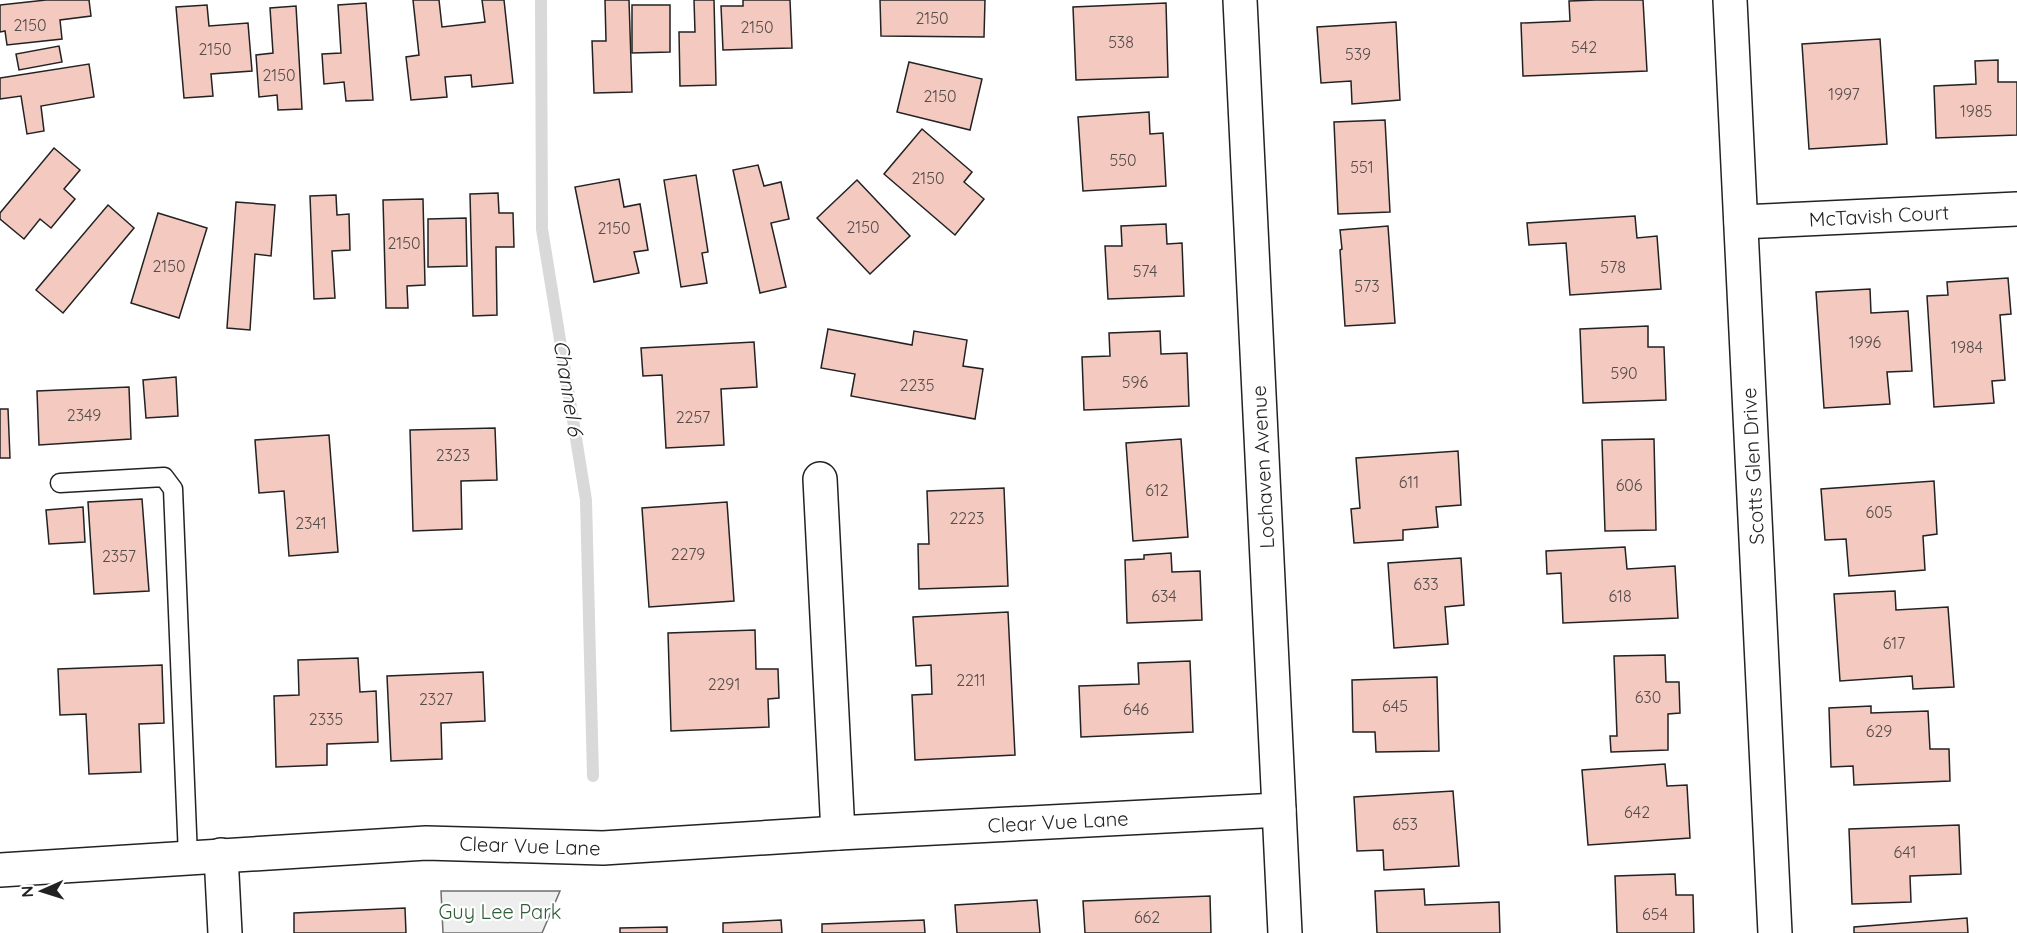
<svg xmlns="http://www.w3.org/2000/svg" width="2017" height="933" font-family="Quicksand,sans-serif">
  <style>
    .green { fill: #eee; stroke: #6f6f6f; stroke-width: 1.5 }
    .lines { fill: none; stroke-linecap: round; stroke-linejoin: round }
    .stream { stroke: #d9d9d9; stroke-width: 12 }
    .building { fill: #f3c9c0; stroke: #222; stroke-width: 1.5 }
    .lane-casing { stroke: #222; stroke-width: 21 }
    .street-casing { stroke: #222; stroke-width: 36 }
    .lane { stroke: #fff; stroke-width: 18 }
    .street { stroke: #fff; stroke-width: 33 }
    .labels { text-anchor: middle; stroke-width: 4.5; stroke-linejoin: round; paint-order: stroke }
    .number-label { font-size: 16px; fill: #564c4a }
    .street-label { font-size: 20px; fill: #222; stroke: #fff }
    .park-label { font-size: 20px; fill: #2f5e38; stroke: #fff }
    .water-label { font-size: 21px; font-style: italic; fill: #222; stroke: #fff }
  </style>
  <rect width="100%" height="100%" fill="#fff"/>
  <!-- green -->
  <polygon class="green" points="441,891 560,891 542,933 443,933"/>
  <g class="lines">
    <!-- stream -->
    <polyline class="stream" points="541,0 542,229 586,500 593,776"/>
  </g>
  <!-- building -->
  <g class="building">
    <polygon points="46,0 89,0 91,16 60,20 62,39 7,45 5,31 0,32 0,5"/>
    <polygon points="413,0 439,0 442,27 485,22 482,0 504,0 513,83 472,87 471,75 445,77 447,97 411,100 406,57 419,55"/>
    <polygon points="605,0 629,0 632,92 594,93 592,41 606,41"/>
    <polygon points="694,0 714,0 716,85 680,86 679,32 695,32"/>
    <polygon points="743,0 790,0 792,48 723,50 721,6 743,6"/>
    <polygon points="880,0 985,0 984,37 881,36"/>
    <polygon points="1596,0 1643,0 1647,71 1523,76 1521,23 1570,21 1569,1"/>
    <polygon points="366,3 373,100 346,101 344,82 324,84 322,54 341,53 338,5"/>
    <polygon points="1166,3 1168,77 1076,80 1073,7"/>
    <polygon points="207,5 209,26 248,23 252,71 211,74 213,96 184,98 176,7"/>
    <polygon points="632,5 670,5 670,52 632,53"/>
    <polygon points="296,6 302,109 278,110 277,95 259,97 256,55 273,53 270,8"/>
    <polygon points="1396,22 1400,100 1352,104 1351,81 1321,83 1317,27"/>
    <polygon points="1880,39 1887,144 1809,149 1802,44"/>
    <polygon points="59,46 62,62 19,70 16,54"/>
    <polygon points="1998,60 1998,82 2017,82 2017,135 1936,138 1934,86 1976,84 1975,61"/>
    <polygon points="909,62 982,79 970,130 897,112"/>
    <polygon points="89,64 94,97 41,106 44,131 27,134 21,96 0,99 0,78"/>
    <polygon points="1149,112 1150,134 1163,133 1166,186 1083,191 1078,117"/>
    <polygon points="1385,120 1390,212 1338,214 1334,122"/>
    <polygon points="922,129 972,172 964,182 984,199 955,235 884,174"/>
    <polygon points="54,148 80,170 64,189 75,199 51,228 40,219 24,239 0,219 0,213"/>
    <polygon points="758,165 764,186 781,182 789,219 771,223 786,287 760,293 733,170"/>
    <polygon points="696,175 708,252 702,253 707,283 681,287 664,180"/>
    <polygon points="619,179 624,207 640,204 648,250 634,252 639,273 594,282 575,187"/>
    <polygon points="857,180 910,236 870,274 817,218"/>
    <polygon points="498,193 499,213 513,213 514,247 496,247 497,315 473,316 470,194"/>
    <polygon points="336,195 337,215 349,214 350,250 332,251 335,298 314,299 310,196"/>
    <polygon points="423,199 425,285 407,286 408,308 386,308 383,200"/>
    <polygon points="236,202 275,205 271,256 255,254 250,330 227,328"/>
    <polygon points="108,205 134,228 63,313 36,290"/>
    <polygon points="158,213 207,228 179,318 131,303"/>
    <polygon points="1635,216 1637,238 1657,236 1661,289 1570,295 1566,243 1529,245 1527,223"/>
    <polygon points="466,218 467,266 428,267 428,219"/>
    <polygon points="1166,224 1167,244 1182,243 1184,296 1108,299 1105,246 1122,246 1121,226"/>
    <polygon points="1388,226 1395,323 1345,326 1340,250 1342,249 1340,230"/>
    <polygon points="2008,278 2011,314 2000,315 2005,380 1992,381 1994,403 1934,407 1927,296 1948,295 1947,282"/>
    <polygon points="1870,289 1871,313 1908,311 1912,371 1887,372 1890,404 1824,408 1816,292"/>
    <polygon points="1648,326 1648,347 1664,347 1666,400 1583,403 1580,329"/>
    <polygon points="828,329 912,345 914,331 967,340 963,366 983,369 975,419 851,396 855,374 821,368"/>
    <polygon points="1160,331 1161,354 1187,353 1189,406 1084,410 1082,357 1110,356 1109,333"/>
    <polygon points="754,342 757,387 721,389 724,445 666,448 662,375 643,376 641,348"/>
    <polygon points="176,377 178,416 146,418 143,380"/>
    <polygon points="129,387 131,439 39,445 37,391"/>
    <polygon points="0,409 8,409 10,458 0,458"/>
    <polygon points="495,428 497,480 461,481 462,529 413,531 410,430"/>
    <polygon points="329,435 338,552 289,556 284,491 259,493 255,440"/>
    <polygon points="1181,439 1188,537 1133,541 1126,443"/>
    <polygon points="1654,439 1656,530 1605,531 1602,440"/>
    <polygon points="1458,451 1461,505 1436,507 1438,527 1403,530 1403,540 1354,543 1351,509 1360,508 1356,458"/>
    <polygon points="1934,481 1937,534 1923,536 1925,570 1849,576 1846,539 1825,540 1821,489"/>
    <polygon points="1004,488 1008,586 919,589 918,544 929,544 927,491"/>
    <polygon points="142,499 149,591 94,594 88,502"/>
    <polygon points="727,502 734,601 649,607 642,508"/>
    <polygon points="83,507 85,542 49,544 46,510"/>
    <polygon points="1625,547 1627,569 1675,566 1678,618 1563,623 1561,573 1547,574 1546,551"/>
    <polygon points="1171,553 1172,572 1200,571 1202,620 1127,623 1125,560 1144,559 1144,555"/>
    <polygon points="1461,558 1464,605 1445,607 1448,644 1394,648 1388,563"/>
    <polygon points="1895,591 1896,610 1948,607 1954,687 1913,689 1912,676 1840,681 1834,594"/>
    <polygon points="1008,612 1015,755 915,760 912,695 932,694 931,665 916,666 913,617"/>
    <polygon points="755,630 756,669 778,669 779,698 768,699 769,727 671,731 668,633"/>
    <polygon points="1665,655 1666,682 1679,682 1680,713 1668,714 1668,750 1611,752 1610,736 1617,736 1614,656"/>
    <polygon points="358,658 360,692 376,691 378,742 327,744 327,765 276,767 274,696 299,695 298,660"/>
    <polygon points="1190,661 1193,732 1081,737 1079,686 1139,684 1138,663"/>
    <polygon points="162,665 164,723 139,724 141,772 89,774 86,714 60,715 58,669"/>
    <polygon points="483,672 485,721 441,723 442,759 391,761 387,676"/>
    <polygon points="1437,677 1439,751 1376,752 1375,732 1353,732 1352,680"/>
    <polygon points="1871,706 1871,713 1928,711 1930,749 1949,749 1950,781 1854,785 1853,766 1831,767 1829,708"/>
    <polygon points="1665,764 1667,786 1687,785 1690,838 1588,845 1582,770"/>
    <polygon points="1453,791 1459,866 1384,870 1383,850 1357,851 1354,797"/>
    <polygon points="1959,825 1961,874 1910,876 1911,902 1852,904 1849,829"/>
    <polygon points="1675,874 1676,895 1693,895 1694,933 1617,933 1615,876"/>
    <polygon points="1424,889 1425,905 1499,902 1500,933 1377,933 1375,891"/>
    <polygon points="1210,896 1211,933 1085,933 1083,901"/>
    <polygon points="1037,900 1040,933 957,933 955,905"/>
    <polygon points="405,908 406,933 294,933 294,913"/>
    <polygon points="1967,918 1968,933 1854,933 1854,927"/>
    <polygon points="781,920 782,933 723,933 723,923"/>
    <polygon points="924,920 925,933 822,933 822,924"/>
    <polygon points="667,927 667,933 620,933 620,928"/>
  </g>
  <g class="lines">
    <defs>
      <polyline id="lane" points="60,483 164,477 173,489 188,857"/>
      <g id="street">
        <polyline points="1240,0 1285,933"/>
        <polyline points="1730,0 1775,933"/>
        <polyline points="1741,222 2017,209"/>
        <polyline points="820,479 838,833"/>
        <polyline points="221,855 225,933"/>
        <polyline points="0,870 426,843 603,848 838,833 1279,810"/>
      </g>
    </defs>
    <!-- lane casing -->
    <use href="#lane" class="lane-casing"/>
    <!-- street casing -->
    <use href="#street" class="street-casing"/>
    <!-- lane -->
    <use href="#lane" class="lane"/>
    <!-- street -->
    <use href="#street" class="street"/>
  </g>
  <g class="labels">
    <!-- number labels -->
    <g class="number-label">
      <text x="932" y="24">2150</text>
      <text x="30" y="31">2150</text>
      <text x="757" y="33">2150</text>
      <text x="1121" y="48">538</text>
      <text x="1584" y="53">542</text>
      <text x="215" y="55">2150</text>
      <text x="1358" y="60">539</text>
      <text x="279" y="81">2150</text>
      <text x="1844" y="100">1997</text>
      <text x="940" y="102">2150</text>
      <text x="1976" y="117">1985</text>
      <text x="1123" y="166">550</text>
      <text x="1362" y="173">551</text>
      <text x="928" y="184">2150</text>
      <text x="863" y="233">2150</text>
      <text x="614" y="234">2150</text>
      <text x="404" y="249">2150</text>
      <text x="169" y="272">2150</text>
      <text x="1613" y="273">578</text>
      <text x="1145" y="277">574</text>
      <text x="1367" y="292">573</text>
      <text x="1865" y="348">1996</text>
      <text x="1967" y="353">1984</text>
      <text x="1624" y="379">590</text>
      <text x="1135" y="388">596</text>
      <text x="917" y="391">2235</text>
      <text x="84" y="421">2349</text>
      <text x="693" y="423">2257</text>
      <text x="453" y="461">2323</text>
      <text x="1409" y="488">611</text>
      <text x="1629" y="491">606</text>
      <text x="1157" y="496">612</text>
      <text x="1879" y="518">605</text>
      <text x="967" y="524">2223</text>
      <text x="311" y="529">2341</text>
      <text x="688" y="560">2279</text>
      <text x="119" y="562">2357</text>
      <text x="1426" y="590">633</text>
      <text x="1164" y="602">634</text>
      <text x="1620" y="602">618</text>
      <text x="1894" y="649">617</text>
      <text x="971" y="686">2211</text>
      <text x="724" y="690">2291</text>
      <text x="1648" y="703">630</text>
      <text x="436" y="705">2327</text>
      <text x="1395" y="712">645</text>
      <text x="1136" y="715">646</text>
      <text x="326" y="725">2335</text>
      <text x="1879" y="737">629</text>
      <text x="1637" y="818">642</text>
      <text x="1405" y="830">653</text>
      <text x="1905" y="858">641</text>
      <text x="1655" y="920">654</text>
      <text x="1147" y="923">662</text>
    </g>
    <!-- street labels -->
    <g class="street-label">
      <text transform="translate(1879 216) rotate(-3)" y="7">McTavish Court</text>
      <text transform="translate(1753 466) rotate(-93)" y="7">Scotts Glen Drive</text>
      <text transform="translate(1263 467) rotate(-93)" y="7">Lochaven Avenue</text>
      <text transform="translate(1058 822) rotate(-3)" y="7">Clear Vue Lane</text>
      <text transform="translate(530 846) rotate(2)" y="7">Clear Vue Lane</text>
    </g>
    <!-- park labels -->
    <g class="park-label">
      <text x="500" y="919">Guy Lee Park</text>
    </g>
    <!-- water labels -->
    <g class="water-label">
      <text transform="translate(568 388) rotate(81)" y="7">Channel 6</text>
    </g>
  </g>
  <!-- north arrow -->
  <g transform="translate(42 891) rotate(267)" stroke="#ffffff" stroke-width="4.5" paint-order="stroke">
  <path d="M0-4.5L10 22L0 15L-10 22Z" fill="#222222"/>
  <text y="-9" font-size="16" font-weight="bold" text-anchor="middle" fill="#222222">N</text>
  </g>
</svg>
